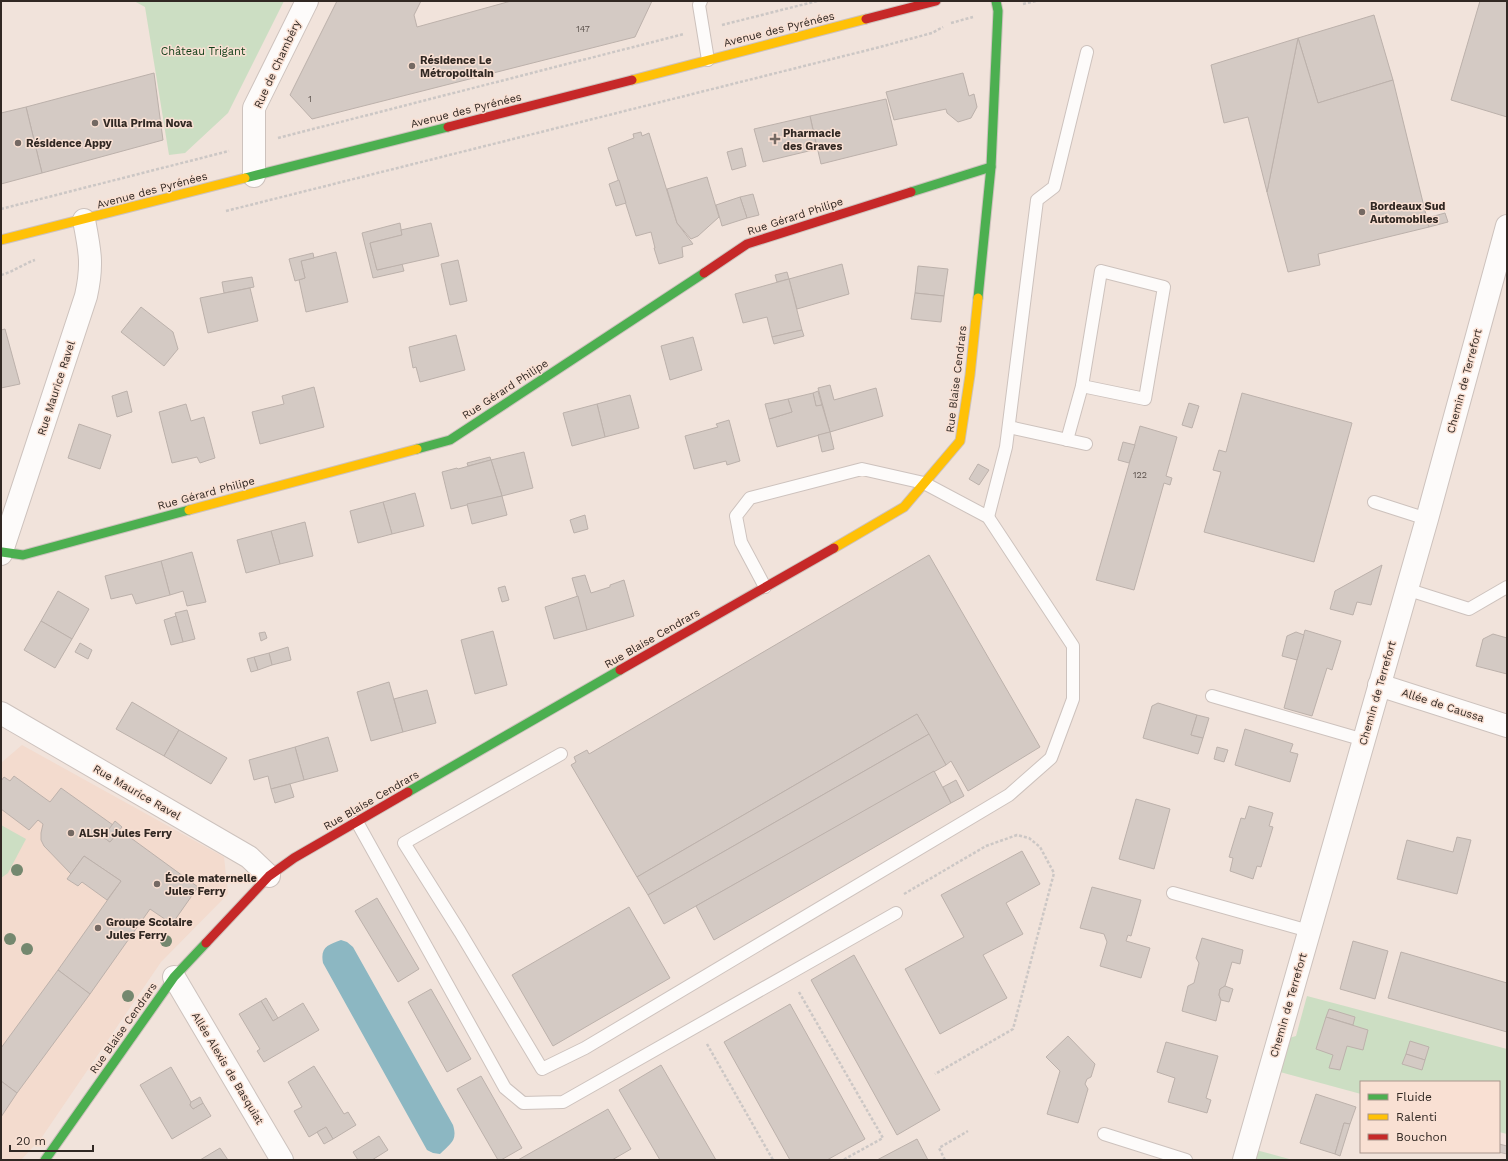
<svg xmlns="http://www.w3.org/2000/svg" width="1508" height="1161" font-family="'Work Sans',sans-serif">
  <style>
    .built { fill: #f3dbce }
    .green { fill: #ccdec3 }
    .water { fill: #8cb7c2 }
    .building { fill: #d4cac4; stroke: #bcb1ab }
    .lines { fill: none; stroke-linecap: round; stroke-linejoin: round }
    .lane-casing { stroke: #cdc2bd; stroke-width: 14 }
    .street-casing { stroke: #cdc2bd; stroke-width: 24 }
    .fast-casing { stroke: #cdc2bd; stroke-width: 11 }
    .slow-casing { stroke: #cdc2bd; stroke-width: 11 }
    .jam-casing { stroke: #cdc2bd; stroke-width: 11 }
    .path { stroke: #ccc7c5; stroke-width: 2.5; stroke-dasharray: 3 2; stroke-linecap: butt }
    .lane { stroke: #fdfbfa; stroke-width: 12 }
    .street { stroke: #fdfbfa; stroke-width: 22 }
    .fast { stroke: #4caf50; stroke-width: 9 }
    .slow { stroke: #ffc107; stroke-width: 9 }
    .jam { stroke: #c62828; stroke-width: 9 }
    .tree { fill: #74886f }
    .poi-dot { fill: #746963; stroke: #f9e0d3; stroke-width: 1.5 }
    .labels { text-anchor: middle; stroke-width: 3; stroke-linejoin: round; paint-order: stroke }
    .number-label { font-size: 9px; fill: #5a504b }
    .street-label { font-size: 11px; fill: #312823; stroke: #f9e0d3 }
    .park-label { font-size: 11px; fill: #0e3d16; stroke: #f9e0d3 }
    .poi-label { font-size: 11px; font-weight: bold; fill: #312823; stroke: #f9e0d3; text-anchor: start }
  </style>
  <rect width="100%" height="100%" fill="#f1e3db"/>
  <!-- built -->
  <polygon class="built" points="22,745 224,857 228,894 161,962 42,1137 21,1160 1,1160 1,763"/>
  <!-- green -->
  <g class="green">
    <polygon points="134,1 284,1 228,113 185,153 169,155 145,7"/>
    <polygon points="1,825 26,839 8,873 1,878"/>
    <polygon points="1307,996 1507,1049 1507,1134 1499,1132 1499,1082 1361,1082 1361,1094 1280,1072 1289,1038 1296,1036"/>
    <polygon points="1256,1150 1293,1160 1253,1160"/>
  </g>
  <!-- water -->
  <path class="water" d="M341 940 347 942 353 947 453 1125C458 1141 450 1144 440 1154L433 1153 427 1150 323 963C320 947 328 945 341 940Z"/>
  <!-- building -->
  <g class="building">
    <polygon points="337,1 421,1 414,15 417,27 511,1 652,1 635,37 312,119 290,95"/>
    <polygon points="1480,1 1507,1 1507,117 1451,100"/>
    <polygon points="1374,15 1393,80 1318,103 1298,38"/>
    <polygon points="1298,38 1318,103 1393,80 1429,227 1318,254 1320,265 1288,272 1267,192"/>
    <polygon points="1298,38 1267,192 1248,117 1224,123 1211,65"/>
    <polygon points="154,73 163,140 42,173 26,107"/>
    <polygon points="963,73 969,96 974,94 977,107 971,118 958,122 947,113 946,109 894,120 886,92"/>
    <polygon points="886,99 897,145 821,164 810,116"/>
    <polygon points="26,107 42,173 1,184 1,113"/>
    <polygon points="810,116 817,149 763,162 754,129"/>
    <polygon points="641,132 642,136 649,133 677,223 693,244 682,247 683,257 659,264 654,248 655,248 651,232 636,236 608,148 634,138 633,134"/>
    <polygon points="742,148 746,166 732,170 727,152"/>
    <polygon points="707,177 719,217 698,236 691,239 677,223 667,189"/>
    <polygon points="619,180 626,203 616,206 609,184"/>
    <polygon points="753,194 759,215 747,218 740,197"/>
    <polygon points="740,197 747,218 722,226 716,205"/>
    <polygon points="1445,213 1448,222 1429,227 1427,218"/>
    <polygon points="400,223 402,235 370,243 377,270 402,264 404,271 373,278 362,233"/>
    <polygon points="431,223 439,256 377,270 370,243 402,235 401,230"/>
    <polygon points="336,252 348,302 306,312 299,280 305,278 301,261"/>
    <polygon points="313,253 314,258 301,261 305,278 295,281 289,259"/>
    <polygon points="458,260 467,301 450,305 441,264"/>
    <polygon points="842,264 849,294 797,309 789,279"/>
    <polygon points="918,266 948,269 944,296 915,293"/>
    <polygon points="787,272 789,279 777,282 775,275"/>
    <polygon points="252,277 254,287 224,293 222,282"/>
    <polygon points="789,279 802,330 772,337 767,317 743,323 735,294"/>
    <polygon points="250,288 258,321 208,333 200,298"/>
    <polygon points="915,293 944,296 941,322 911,319"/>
    <polygon points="141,307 173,332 178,349 164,366 121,332"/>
    <polygon points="5,329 20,384 1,388 1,330"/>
    <polygon points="802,330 804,336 774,344 772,337"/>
    <polygon points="456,335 465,370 420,382 416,367 413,368 409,347"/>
    <polygon points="693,337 702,370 670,380 661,346"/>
    <polygon points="830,385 834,400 876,388 883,416 830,432 818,388"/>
    <polygon points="314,387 324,427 260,444 252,412 284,404 282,396"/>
    <polygon points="127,391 132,412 117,417 112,396"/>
    <polygon points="818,391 822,405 816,406 813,393"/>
    <polygon points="813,393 816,406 822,405 830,432 777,447 769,419 792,412 788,399"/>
    <polygon points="1242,393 1352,423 1314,562 1204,532 1221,472 1213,470 1219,450 1226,452"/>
    <polygon points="630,395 639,428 605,437 597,404"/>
    <polygon points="788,399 792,412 769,419 765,404"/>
    <polygon points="1189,403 1199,406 1192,428 1182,425"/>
    <polygon points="186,404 191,421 204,417 215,458 200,463 197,457 172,463 159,412"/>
    <polygon points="597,404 605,437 572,446 563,413"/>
    <polygon points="729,420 740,461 727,465 726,461 694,469 685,436 718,427 716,424"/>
    <polygon points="79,424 111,435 100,469 68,458"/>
    <polygon points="1140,426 1177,437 1166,476 1172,478 1170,485 1164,483 1134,590 1096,580"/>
    <polygon points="830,432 834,449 822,452 818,435"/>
    <polygon points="1123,442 1135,445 1129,463 1118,460"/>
    <polygon points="524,452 533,488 502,496 491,460"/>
    <polygon points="490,457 491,460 468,466 467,463"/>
    <polygon points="491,460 502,496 451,509 442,472 457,468 458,469"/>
    <polygon points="978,464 989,470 979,485 969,479"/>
    <polygon points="415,493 424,526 392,534 383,502"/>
    <polygon points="502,496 507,515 472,524 467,504"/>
    <polygon points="383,502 392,534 358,543 350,511"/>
    <polygon points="585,515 588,529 574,533 570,520"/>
    <polygon points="305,522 313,556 280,564 271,531"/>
    <polygon points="271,531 280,564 246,573 237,540"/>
    <polygon points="192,552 206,602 187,606 183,591 170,595 161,561"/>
    <polygon points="929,555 1040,747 968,791 951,761 946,765 917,714 637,877 571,765 576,762 574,757 587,750 589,754"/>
    <polygon points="161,561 170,595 136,604 132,594 111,599 105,576"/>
    <polygon points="1382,565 1371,605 1357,602 1353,615 1330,609 1335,591"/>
    <polygon points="585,575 591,593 610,587 610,585 624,580 634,616 587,630 572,578"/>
    <polygon points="505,586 509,600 502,602 498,588"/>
    <polygon points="58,591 89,609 72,639 41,621"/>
    <polygon points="578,596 587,630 554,639 545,607"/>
    <polygon points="187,610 195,639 183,642 175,613"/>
    <polygon points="176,616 183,642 171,645 164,620"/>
    <polygon points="41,621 72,639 55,668 24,650"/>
    <polygon points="1305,630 1341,641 1332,670 1327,668 1312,716 1284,708"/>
    <polygon points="493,631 507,685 475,694 461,640"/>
    <polygon points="265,632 267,638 261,641 259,633"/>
    <polygon points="1296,632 1304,635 1297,660 1282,656 1287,636"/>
    <polygon points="1493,634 1507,638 1507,674 1476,666 1483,639"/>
    <polygon points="80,643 92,650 88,659 75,652"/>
    <polygon points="288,647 291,660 272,665 269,653"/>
    <polygon points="269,653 272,665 258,670 254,657"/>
    <polygon points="254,657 258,670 251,672 247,659"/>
    <polygon points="389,682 403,732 371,741 357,692"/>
    <polygon points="427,690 436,723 403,732 394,699"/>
    <polygon points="132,702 179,730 164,756 116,729"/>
    <polygon points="1158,703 1197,715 1191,735 1203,738 1198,754 1143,738 1152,706"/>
    <polygon points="917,714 929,734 648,895 637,877"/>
    <polygon points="1197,715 1209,718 1203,738 1191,735"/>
    <polygon points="1245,729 1293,744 1290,752 1298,754 1290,782 1235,765"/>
    <polygon points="179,730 227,758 211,784 164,756"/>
    <polygon points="929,734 946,765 664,924 648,895"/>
    <polygon points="328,737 338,771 304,780 295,747"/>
    <polygon points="295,747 304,780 271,789 268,776 254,780 249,760"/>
    <polygon points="1217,747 1228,750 1224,762 1214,759"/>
    <polygon points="934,771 951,803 714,940 696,906"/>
    <polygon points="14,776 50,802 61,788 113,825 103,837 110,842 120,830 198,887 172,924 150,909 90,994 58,970 121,881 84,856 71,874 44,846 41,840 41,833 43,824 38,820 29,830 1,809 1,781 4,777 10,781"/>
    <polygon points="956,780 964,796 951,803 943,787"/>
    <polygon points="290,784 294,797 275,803 271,789"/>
    <polygon points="1136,799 1170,809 1154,869 1119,859"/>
    <polygon points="1249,806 1273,813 1269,826 1273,827 1261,867 1257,866 1253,879 1230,871 1233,858 1229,857 1241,818 1245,819"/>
    <polygon points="115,821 122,827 110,842 103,837"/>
    <polygon points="1457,837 1471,840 1457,894 1397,879 1407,840 1453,852"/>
    <polygon points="1022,851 1040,884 1006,903 1023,934 983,955 1007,998 940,1034 905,969 964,937 941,895"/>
    <polygon points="84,856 121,881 107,900 82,882 78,886 67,879"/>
    <polygon points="1092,887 1141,900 1131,936 1128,935 1126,941 1150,948 1141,978 1100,966 1107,942 1104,934 1080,928"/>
    <polygon points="377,898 419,969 398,982 355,911"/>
    <polygon points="629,907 670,978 553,1046 512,975"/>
    <polygon points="1202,938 1243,950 1240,964 1232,962 1225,986 1220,989 1219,995 1221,1000 1216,1021 1182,1011 1188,986 1194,983 1199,963 1196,958"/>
    <polygon points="1353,941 1388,951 1375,999 1340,989"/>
    <polygon points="1401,952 1507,983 1507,1032 1388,998"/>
    <polygon points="854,955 940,1110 897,1135 811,980"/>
    <polygon points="58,970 90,994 17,1093 1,1081 1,1048"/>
    <polygon points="1225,986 1233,989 1229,1002 1221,1000 1219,995 1220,989"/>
    <polygon points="431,989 471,1059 447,1072 408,1002"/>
    <polygon points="266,998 278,1018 273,1021 261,1001"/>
    <polygon points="261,1001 273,1021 303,1003 319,1030 264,1062 257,1051 260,1049 239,1014"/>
    <polygon points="790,1004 865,1139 827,1160 790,1160 724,1042"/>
    <polygon points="1329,1009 1355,1017 1353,1025 1326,1017"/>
    <polygon points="1326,1017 1368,1030 1363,1050 1347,1046 1340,1070 1329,1068 1333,1055 1316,1049"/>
    <polygon points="1068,1036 1095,1064 1091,1077 1087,1079 1085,1084 1088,1089 1078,1123 1047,1114 1060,1071 1046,1057"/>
    <polygon points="1410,1041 1429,1047 1425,1060 1406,1054"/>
    <polygon points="1166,1042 1218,1056 1206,1098 1211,1100 1207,1113 1168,1102 1175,1078 1157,1072"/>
    <polygon points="1406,1054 1425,1060 1422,1070 1402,1064"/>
    <polygon points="661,1065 716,1160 660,1160 619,1090"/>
    <polygon points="314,1066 344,1114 348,1112 356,1125 333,1139 326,1127 309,1137 294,1111 302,1107 288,1082"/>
    <polygon points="171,1067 191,1102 190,1105 193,1109 203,1103 211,1116 172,1139 140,1085"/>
    <polygon points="481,1076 522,1148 501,1160 498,1160 457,1089"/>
    <polygon points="1,1081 17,1093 1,1117"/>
    <polygon points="1316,1094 1356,1107 1350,1124 1344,1123 1335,1154 1300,1143"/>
    <polygon points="200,1097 203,1103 193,1109 190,1105 191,1102"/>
    <polygon points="608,1109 631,1149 612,1160 518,1160"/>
    <polygon points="1344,1123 1350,1124 1340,1156 1335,1154"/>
    <polygon points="326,1127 333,1139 324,1144 317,1132"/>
    <polygon points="379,1136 388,1150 372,1160 358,1160 353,1152"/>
    <polygon points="917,1139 928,1160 877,1160"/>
    <polygon points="1499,1144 1507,1146 1507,1154 1498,1152"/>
    <polygon points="220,1148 228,1160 200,1160"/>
  </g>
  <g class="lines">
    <defs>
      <g id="lane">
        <polyline points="701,1 699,5 708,60"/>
        <polygon points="1101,271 1164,287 1145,399 1082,386"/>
        <polyline points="1009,427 1086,444"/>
        <polyline points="1067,440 1082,386"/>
        <polyline points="1374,502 1427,519"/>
        <polyline points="988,517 1006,447 1037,200 1054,187 1087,52"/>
        <polyline points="1406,589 1469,609 1507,587"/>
        <polyline points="1212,696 1364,740"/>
        <polyline points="561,754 404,843 460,932 542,1069 585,1048 1009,795 1051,758 1073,699 1073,646 988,517 924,483 862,469 750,498 736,516 741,542 765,587"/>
        <polyline points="357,822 505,1088 523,1103 563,1102 896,913"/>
        <polyline points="1173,893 1309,931"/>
        <polyline points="1104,1134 1186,1160"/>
      </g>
      <g id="street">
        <polyline points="254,176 254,108 307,1"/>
        <path d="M1 554 86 296C93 265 90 251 84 220"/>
        <polyline points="1379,685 1507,726"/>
        <polyline points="1,713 249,857 269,876"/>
        <polyline points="174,977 282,1160"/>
        <polyline points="1244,1160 1427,519 1507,226"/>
      </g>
      <g id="fast">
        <polyline points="245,178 448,127"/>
        <polyline points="911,192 991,167"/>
        <polyline points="978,298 991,167 998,11 996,1"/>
        <polyline points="417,449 450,440 704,273"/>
        <polyline points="2,552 23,555 189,510"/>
        <polyline points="408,792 620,670"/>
        <polyline points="45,1160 174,977 206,943"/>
      </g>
      <g id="slow">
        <polyline points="632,80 866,19"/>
        <polyline points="1,240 245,178"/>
        <polyline points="189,510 417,449"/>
        <polyline points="834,548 904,507 960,441 970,375 978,298"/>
      </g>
      <g id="jam">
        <polyline points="866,19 936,1"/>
        <polyline points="448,127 632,80"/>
        <polyline points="704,273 747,244 911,192"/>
        <polyline points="620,670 834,548"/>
        <polyline points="206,943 269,876 294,858 408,792"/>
      </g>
    </defs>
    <!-- lane casing -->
    <use href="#lane" class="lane-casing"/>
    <!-- street casing -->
    <use href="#street" class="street-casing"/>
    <!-- fast casing -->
    <use href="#fast" class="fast-casing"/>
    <!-- slow casing -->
    <use href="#slow" class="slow-casing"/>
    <!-- jam casing -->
    <use href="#jam" class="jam-casing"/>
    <!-- path -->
    <g class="path">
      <polyline points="1023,4 1036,1"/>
      <polyline points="951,23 973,17"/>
      <polyline points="722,25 817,1"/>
      <polyline points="278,138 684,34"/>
      <polyline points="1,209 229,151"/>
      <polyline points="226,211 876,48 932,33 943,27"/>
      <path d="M1 275C13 272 23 264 35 260"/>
      <polyline points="904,894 986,846 1017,835 1029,838 1040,847 1054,873 1013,1029 935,1074"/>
      <polyline points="799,992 883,1138 843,1160"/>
      <polyline points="707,1044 773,1160"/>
      <polyline points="945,1160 939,1148 968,1131"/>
    </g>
    <!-- lane -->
    <use href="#lane" class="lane"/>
    <!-- street -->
    <use href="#street" class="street"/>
    <!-- fast -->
    <use href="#fast" class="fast"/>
    <!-- slow -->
    <use href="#slow" class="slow"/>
    <!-- jam -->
    <use href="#jam" class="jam"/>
  </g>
  <!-- trees -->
  <g class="tree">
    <circle cx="17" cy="870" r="6"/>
    <circle cx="10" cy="939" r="6"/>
    <circle cx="166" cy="941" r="6"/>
    <circle cx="27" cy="949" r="6"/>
    <circle cx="128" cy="996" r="6"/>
  </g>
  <!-- markers -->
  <g class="poi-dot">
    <circle cx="412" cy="66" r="4"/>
    <circle cx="95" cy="123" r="4"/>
    <path d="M773 133h4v4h4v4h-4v4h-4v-4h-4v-4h4z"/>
    <circle cx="18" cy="143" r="4"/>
    <circle cx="1362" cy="212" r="4"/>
    <circle cx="71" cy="833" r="4"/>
    <circle cx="157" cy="884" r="4"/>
    <circle cx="98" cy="928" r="4"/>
  </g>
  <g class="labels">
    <!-- number labels -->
    <g class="number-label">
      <text x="583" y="32">147</text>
      <text x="310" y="102">1</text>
      <text x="1140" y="478">122</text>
    </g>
    <!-- street labels -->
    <g class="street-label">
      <text transform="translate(779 29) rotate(-14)" y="4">Avenue des Pyrénées</text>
      <text transform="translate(277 64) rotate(-65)" y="4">Rue de Chambéry</text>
      <text transform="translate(466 110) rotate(-14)" y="4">Avenue des Pyrénées</text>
      <text transform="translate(152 190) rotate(-15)" y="4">Avenue des Pyrénées</text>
      <text transform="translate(795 216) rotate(-18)" y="4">Rue Gérard Philipe</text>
      <text transform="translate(956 379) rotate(-83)" y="4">Rue Blaise Cendrars</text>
      <text transform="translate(1464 381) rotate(-75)" y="4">Chemin de Terrefort</text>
      <text transform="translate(56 388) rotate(-72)" y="4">Rue Maurice Ravel</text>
      <text transform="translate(505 389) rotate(-33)" y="4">Rue Gérard Philipe</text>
      <text transform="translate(206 493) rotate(-15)" y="4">Rue Gérard Philipe</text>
      <text transform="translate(652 638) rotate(-30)" y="4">Rue Blaise Cendrars</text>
      <text transform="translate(1377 693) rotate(-74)" y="4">Chemin de Terrefort</text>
      <text transform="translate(1443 705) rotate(18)" y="4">Allée de Caussa</text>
      <text transform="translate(137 792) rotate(30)" y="4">Rue Maurice Ravel</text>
      <text transform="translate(371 800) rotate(-30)" y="4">Rue Blaise Cendrars</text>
      <text transform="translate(1288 1005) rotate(-74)" y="4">Chemin de Terrefort</text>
      <text transform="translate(123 1028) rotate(-55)" y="4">Rue Blaise Cendrars</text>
      <text transform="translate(228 1068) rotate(59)" y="4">Allée Alexis de Basquiat</text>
    </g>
    <!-- park labels -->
    <g class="park-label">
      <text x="203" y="55">Château Trigant</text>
    </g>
    <!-- poi labels -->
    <g class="poi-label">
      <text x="420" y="64">Résidence Le<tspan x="420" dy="13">Métropolitain</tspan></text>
      <text x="103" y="127">Villa Prima Nova</text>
      <text x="783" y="137">Pharmacie<tspan x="783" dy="13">des Graves</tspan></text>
      <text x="26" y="147">Résidence Appy</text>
      <text x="1370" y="210">Bordeaux Sud<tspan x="1370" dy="13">Automobiles</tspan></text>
      <text x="79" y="837">ALSH Jules Ferry</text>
      <text x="165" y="882">École maternelle<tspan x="165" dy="13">Jules Ferry</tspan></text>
      <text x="106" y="926">Groupe Scolaire<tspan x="106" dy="13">Jules Ferry</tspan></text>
    </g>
  </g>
  <!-- border -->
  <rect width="1508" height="1161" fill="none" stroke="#312823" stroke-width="4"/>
  <!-- legend -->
  <rect x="1360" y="1081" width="140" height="72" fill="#f9e0d3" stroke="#a9968d"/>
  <rect x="1368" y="1094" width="20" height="6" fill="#4caf50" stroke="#a9968d"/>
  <text x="1396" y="1101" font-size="12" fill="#312823">Fluide</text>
  <rect x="1368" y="1114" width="20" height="6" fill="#ffc107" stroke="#a9968d"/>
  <text x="1396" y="1121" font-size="12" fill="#312823">Ralenti</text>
  <rect x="1368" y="1134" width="20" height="6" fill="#c62828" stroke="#a9968d"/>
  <text x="1396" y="1141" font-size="12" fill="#312823">Bouchon</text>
  <!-- scale -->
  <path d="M10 1145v6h83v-6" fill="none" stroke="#312823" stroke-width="2"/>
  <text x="16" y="1145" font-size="12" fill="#312823" stroke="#f9e0d3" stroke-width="3" paint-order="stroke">20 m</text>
</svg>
